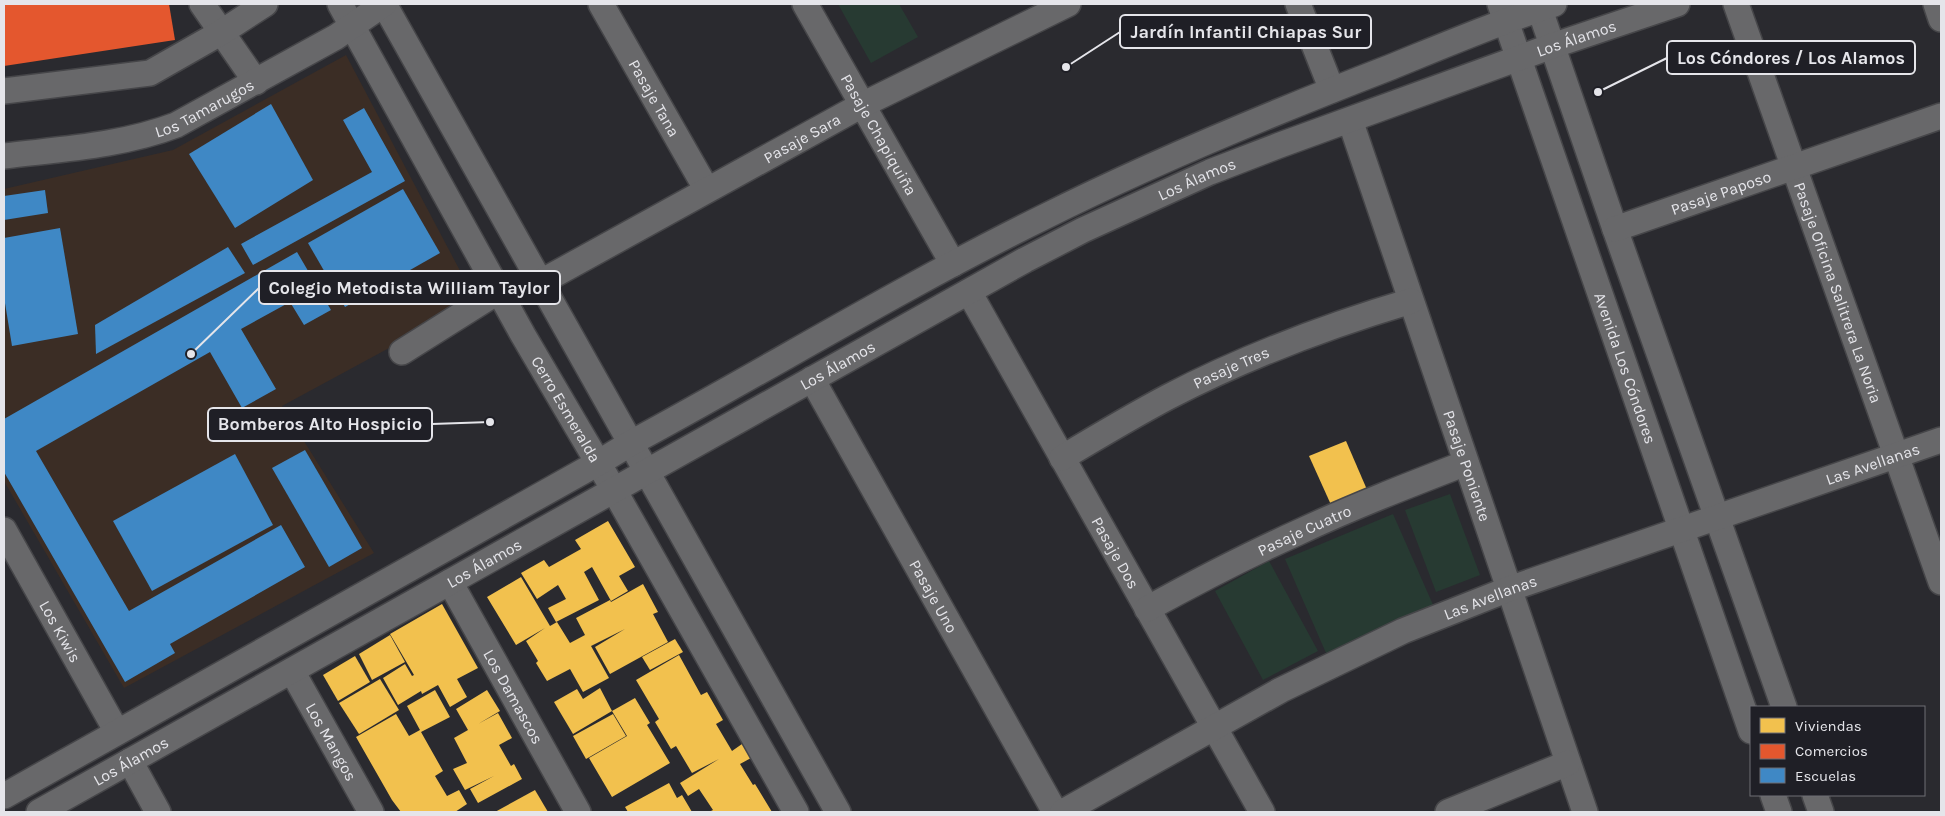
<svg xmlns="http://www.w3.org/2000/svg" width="1945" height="816" font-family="Karla,sans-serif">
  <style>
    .education { fill: #3b2d25 }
    .green { fill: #273a32 }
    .homes { fill: #f2c14e }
    .shops { fill: #e4572e }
    .schools { fill: #3f88c5 }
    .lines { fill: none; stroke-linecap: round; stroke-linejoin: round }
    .minor-casing { stroke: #464649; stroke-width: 28 }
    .minor { stroke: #68686a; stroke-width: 25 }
    .labels { text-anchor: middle; stroke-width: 5; stroke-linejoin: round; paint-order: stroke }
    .street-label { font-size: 16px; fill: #e5e5ea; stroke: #1f1f26 }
    .leader { fill: none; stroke: #e5e5ea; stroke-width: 2 }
    .callout-dot { fill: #e5e5ea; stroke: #1f1f26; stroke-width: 2 }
    .callout { fill: #1f1f26; stroke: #e5e5ea; stroke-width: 2 }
    .callout-label { font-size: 18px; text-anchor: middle; font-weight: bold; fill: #e5e5ea }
  </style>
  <rect width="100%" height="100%" fill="#2a2a2f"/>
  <!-- education -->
  <polygon class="education" points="346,55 476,301 282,406 374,553 124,688 4,481 4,189 173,150"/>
  <!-- green -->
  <g class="green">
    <polygon points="838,4 899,4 918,37 871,63"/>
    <polygon points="1450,494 1480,575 1436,592 1405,510"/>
    <polygon points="1393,514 1434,607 1326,653 1285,559"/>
    <polygon points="1269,561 1318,651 1263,680 1215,591"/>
  </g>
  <!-- homes -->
  <g class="homes">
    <polygon points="1346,441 1368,492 1332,507 1309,456"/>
    <polygon points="608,521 635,567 619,576 628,591 611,601 592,567 584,572 599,600 556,622 548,608 566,599 558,585 537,599 521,573 544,560 549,567 581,549 575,540"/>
    <polygon points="521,577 550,626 557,622 570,643 585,635 576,618 610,600 611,602 643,584 658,612 653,614 668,642 610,674 595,647 625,629 591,646 609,678 583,692 570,669 547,681 536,663 538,661 526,641 545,628 516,645 487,597"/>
    <polygon points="442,604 478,668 457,679 467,697 450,707 438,685 422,694 421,691 398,705 383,678 405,664 412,676 414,675 390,634"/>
    <polygon points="390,635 405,662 372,680 359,654"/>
    <polygon points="675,639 683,652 650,670 642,657"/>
    <polygon points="679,655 701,695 707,692 723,720 716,724 732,751 742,744 751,758 740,764 753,785 755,784 772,812 709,812 713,810 699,789 688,796 680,783 719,759 692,773 676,746 671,749 655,722 659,719 636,680"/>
    <polygon points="355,656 370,682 338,701 323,675"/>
    <polygon points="380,679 399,710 359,734 339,703"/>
    <polygon points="600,688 612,711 573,734 554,702 577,689 583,699"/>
    <polygon points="435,690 450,717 421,732 443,771 435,776 447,796 459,790 467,804 455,812 401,812 392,800 356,737 396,714 409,736 420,730 407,706"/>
    <polygon points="487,690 500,711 478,724 498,713 512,738 499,745 511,766 514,764 522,779 478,803 470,789 494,776 465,790 453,769 467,763 454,738 468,730 456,709"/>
    <polygon points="635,698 650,723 647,725 670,763 612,797 589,758 627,736 612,711"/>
    <polygon points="613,714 626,736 586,759 573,736"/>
    <polygon points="669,783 677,798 682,795 692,812 628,812 625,807"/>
    <polygon points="535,790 548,812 495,812"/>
  </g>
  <!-- shops -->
  <polygon class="shops" points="4,4 169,4 175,40 4,66"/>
  <!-- schools -->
  <g class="schools">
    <polygon points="271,104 313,180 235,228 189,154"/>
    <polygon points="364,108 405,181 253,265 241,244 372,172 343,120"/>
    <polygon points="403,189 440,253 345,307 308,243"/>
    <polygon points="45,190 48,213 4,220 4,196"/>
    <polygon points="60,228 78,334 12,346 4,297 4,238"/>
    <polygon points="228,247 245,273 96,354 95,325"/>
    <polygon points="297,252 331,310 304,325 290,302 241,329 276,389 242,408 210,352 36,451 129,611 281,525 305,567 170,644 175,653 125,682 4,472 4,419"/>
    <polygon points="305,450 362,548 329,567 272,468"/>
    <polygon points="235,454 273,525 152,591 113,521"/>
  </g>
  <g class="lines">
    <defs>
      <g id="minor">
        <polyline points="202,4 256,82"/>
        <path id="s1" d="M340 4 523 335 614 490 796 812"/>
        <polyline points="384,4 838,812"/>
        <path id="s2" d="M601 4 707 190"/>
        <path id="s3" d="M805 4 953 264"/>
        <polyline points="1298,4 1332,90"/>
        <path id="s4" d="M1500 4 1751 731"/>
        <polyline points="1538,4 1615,229 1784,707"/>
        <path id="s5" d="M1736 4 1941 582"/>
        <polyline points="1936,4 1941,19"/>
        <polyline points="4,91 150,73 222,32 265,4"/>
        <path id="s6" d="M1350 120 1585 812"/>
        <path id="s7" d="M4 156C61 149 121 146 176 125L336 37 384 4"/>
        <path id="s8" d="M1615 229 1941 116"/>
        <path id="s9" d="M541 282 862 105 1068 4"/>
        <path id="s10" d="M969 292 1262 812"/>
        <polyline points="402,352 499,291"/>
        <path id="s11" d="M812 379 1055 812"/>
        <path id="s12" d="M1062 458C1097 437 1132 416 1168 397 1245 357 1327 326 1411 301"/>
        <path id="s13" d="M4 530 117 732"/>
        <path id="s14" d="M450 582 578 812"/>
        <path id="s15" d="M1147 609C1196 582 1246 556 1297 533 1352 507 1409 485 1466 463"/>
        <path id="s16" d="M292 671 371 812"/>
        <polyline points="130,761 158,812"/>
        <polyline points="1773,795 1779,812"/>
        <polyline points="1815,795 1821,812"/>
        <path d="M4 796 598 463 631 443C768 369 902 287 1042 218 1155 161 1272 113 1391 67 1445 45 1499 22 1554 4"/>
        <path id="s17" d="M39 812 1025 260 1083 230 1210 172 1280 145 1552 46 1677 4"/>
        <path id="s18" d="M1063 812 1281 690 1403 631 1509 589 1941 440"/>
        <polyline points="1448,812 1568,763"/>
      </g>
    </defs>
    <!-- minor casing -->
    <use href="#minor" class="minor-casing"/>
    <!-- minor -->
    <use href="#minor" class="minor"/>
  </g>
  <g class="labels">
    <!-- street labels -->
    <g class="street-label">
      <text dy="6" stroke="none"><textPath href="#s17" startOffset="1725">Los Álamos</textPath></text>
      <text dy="6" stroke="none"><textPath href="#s2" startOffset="108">Pasaje Tana</textPath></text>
      <text dy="6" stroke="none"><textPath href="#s7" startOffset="208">Los Tamarugos</textPath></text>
      <text dy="6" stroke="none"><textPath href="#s3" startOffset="150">Pasaje Chapiquiña</textPath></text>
      <text dy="6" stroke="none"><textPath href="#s9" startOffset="298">Pasaje Sara</textPath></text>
      <text dy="6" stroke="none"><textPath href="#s17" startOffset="1320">Los Álamos</textPath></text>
      <text dy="6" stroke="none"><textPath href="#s8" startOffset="112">Pasaje Paposo</textPath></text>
      <text dy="6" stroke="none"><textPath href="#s5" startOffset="306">Pasaje Oficina Salitrera La Noria</textPath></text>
      <text dy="6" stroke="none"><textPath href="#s17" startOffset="915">Los Álamos</textPath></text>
      <text dy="6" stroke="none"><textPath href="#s12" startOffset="192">Pasaje Tres</textPath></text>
      <text dy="6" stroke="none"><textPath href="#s4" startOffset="385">Avenida Los Cóndores</textPath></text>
      <text dy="6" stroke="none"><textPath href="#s1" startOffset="464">Cerro Esmeralda</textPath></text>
      <text dy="6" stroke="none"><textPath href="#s18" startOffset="884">Las Avellanas</textPath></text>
      <text dy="6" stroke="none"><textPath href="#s6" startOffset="365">Pasaje Poniente</textPath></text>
      <text dy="6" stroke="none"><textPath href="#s15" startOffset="176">Pasaje Cuatro</textPath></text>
      <text dy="6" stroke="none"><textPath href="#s10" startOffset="299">Pasaje Dos</textPath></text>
      <text dy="6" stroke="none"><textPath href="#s17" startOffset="510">Los Álamos</textPath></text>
      <text dy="6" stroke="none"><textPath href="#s11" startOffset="249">Pasaje Uno</textPath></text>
      <text dy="6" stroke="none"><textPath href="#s18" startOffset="479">Las Avellanas</textPath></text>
      <text dy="6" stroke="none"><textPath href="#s13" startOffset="116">Los Kiwis</textPath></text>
      <text dy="6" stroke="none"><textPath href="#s14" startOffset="131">Los Damascos</textPath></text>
      <text dy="6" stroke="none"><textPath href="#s16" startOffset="81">Los Mangos</textPath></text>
      <text dy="6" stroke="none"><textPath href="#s17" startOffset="105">Los Álamos</textPath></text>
    </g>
  </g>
  <!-- callouts -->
  <path class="leader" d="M1066 67L1120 32M1598 92L1667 58M191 354L259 288M490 422L432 424"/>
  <g class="callout-dot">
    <circle cx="1066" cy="67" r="5"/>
    <circle cx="1598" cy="92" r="5"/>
    <circle cx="191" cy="354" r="5"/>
    <circle cx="490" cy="422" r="5"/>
  </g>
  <g class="callout">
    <rect x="1120" y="15" width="251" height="33" rx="5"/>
    <rect x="1667" y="41" width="248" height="33" rx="5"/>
    <rect x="259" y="271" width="301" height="33" rx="5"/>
    <rect x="208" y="408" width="224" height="33" rx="5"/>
  </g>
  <g class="callout-label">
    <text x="1246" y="38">Jardín Infantil Chiapas Sur</text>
    <text x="1791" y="64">Los Cóndores / Los Alamos</text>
    <text x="409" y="294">Colegio Metodista William Taylor</text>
    <text x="320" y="430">Bomberos Alto Hospicio</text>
  </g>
  <!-- border -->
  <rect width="1945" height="816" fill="none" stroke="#e5e5ea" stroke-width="10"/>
  <!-- legend -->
  <rect x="1750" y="706" width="175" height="90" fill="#1f1f26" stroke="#6e6e74"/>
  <rect x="1760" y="718" width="25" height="15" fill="#f2c14e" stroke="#6e6e74"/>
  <text x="1795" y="731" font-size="15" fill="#e5e5ea">Viviendas</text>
  <rect x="1760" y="744" width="25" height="15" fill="#e4572e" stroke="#6e6e74"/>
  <text x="1795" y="756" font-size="15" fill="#e5e5ea">Comercios</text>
  <rect x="1760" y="768" width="25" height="15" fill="#3f88c5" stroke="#6e6e74"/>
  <text x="1795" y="781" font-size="15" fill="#e5e5ea">Escuelas</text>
</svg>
